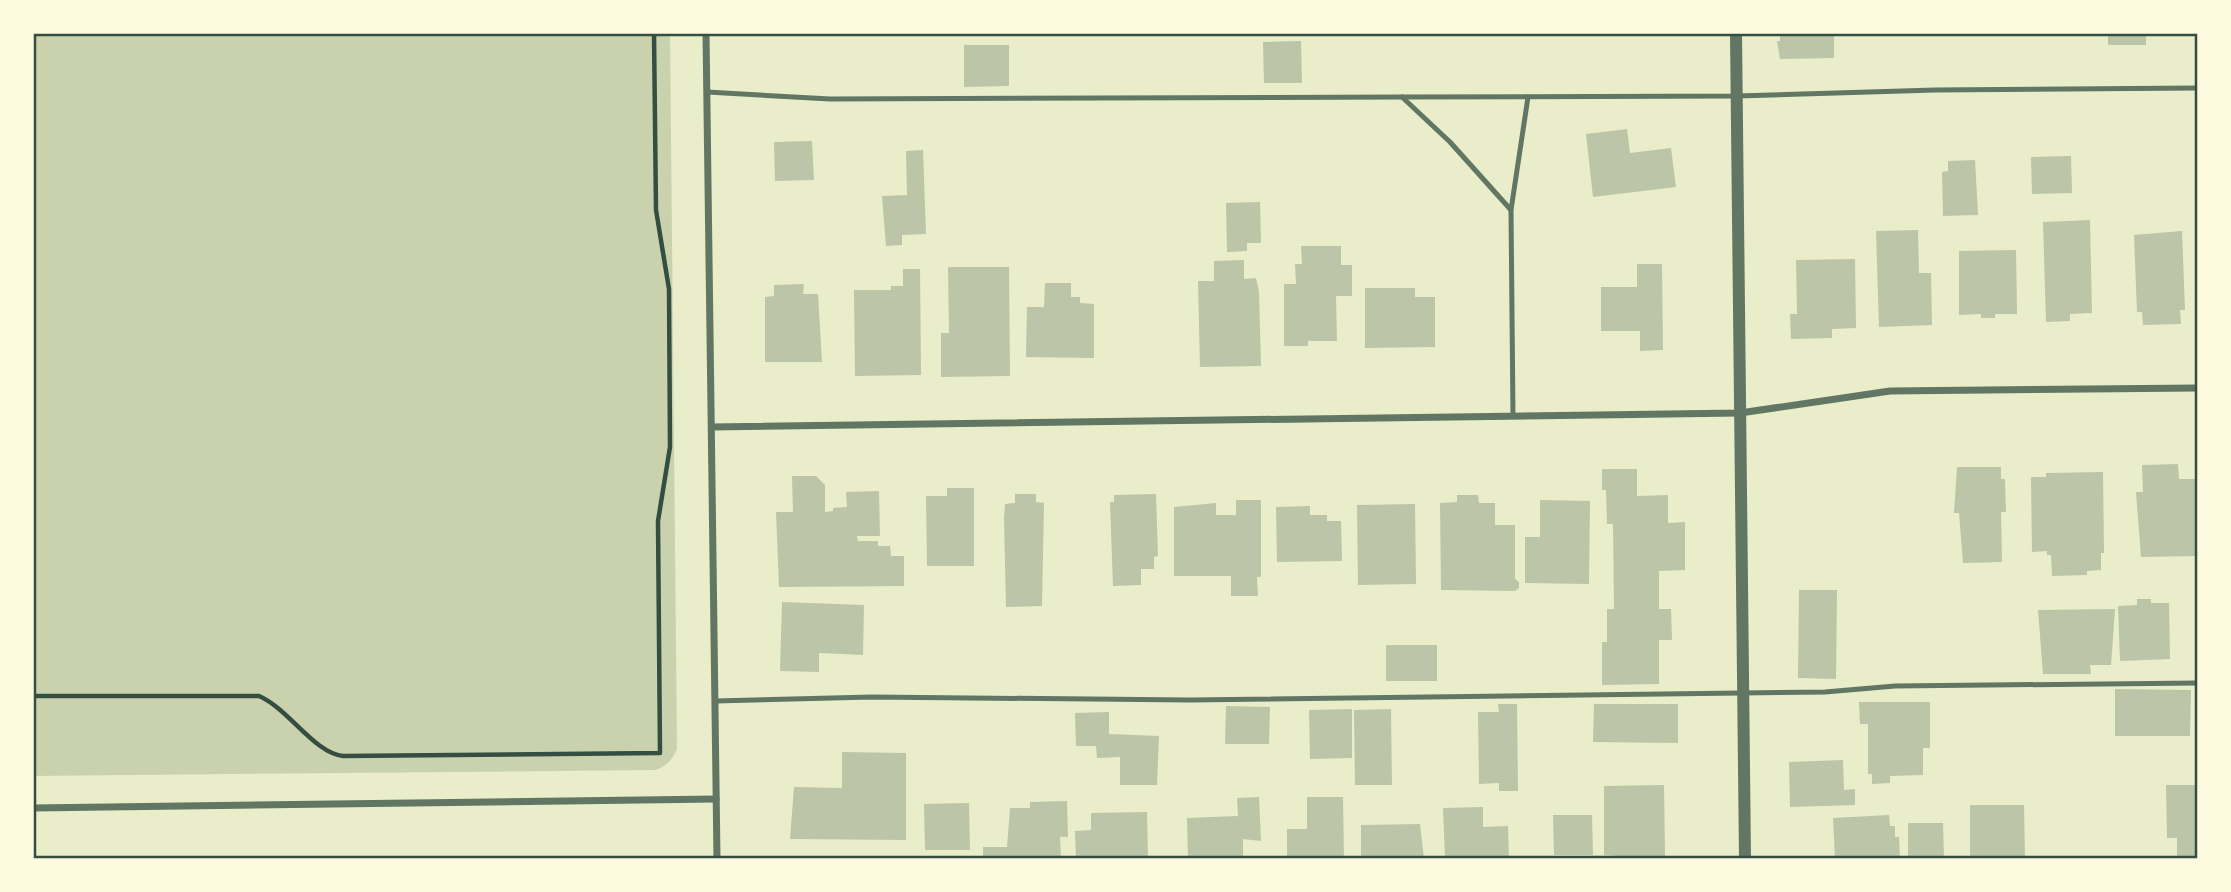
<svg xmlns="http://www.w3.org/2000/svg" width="2231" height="892" font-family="'Golos Text',sans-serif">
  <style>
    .green { fill: #cad2ad }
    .building { fill: #bcc5a7 }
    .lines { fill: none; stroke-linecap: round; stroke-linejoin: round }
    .path { stroke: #344e41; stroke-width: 4.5 }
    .service { stroke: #617663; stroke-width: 5 }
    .minor { stroke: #617663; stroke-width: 7 }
    .tertiary { stroke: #617663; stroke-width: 12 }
    .neatline { fill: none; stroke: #344e41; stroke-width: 2.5 }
  </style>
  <rect width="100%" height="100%" fill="#e9edc9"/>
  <!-- green -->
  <path class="green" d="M33 33H670L677 749C672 760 667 766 655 770L33 776Z"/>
  <!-- building -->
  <g class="building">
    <polygon points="1780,33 1834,33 1834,58 1780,59 1777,41 1780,41"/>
    <rect x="2108" y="33" width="38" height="12"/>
    <polygon points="1301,41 1302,83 1264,83 1263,42"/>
    <polygon points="964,45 1009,45 1009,86 964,87"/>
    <polygon points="1627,129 1630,153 1671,148 1676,187 1593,197 1586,134"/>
    <polygon points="812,141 814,180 775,181 774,142"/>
    <polygon points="923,150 926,234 902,235 902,245 886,246 882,196 907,195 906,151"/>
    <polygon points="2071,156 2072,193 2032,194 2031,157"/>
    <polygon points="1975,160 1978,215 1943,216 1942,172 1948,171 1948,161"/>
    <polygon points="1260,202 1261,243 1247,243 1247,251 1227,252 1226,203"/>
    <polygon points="2090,220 2092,313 2070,314 2070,321 2046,322 2043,222"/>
    <polygon points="1918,230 1919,273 1931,273 1932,325 1879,327 1876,231"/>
    <polygon points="2182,231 2185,310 2180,310 2181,324 2143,325 2142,312 2137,312 2134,235"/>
    <polygon points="1301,246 1341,246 1341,265 1352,265 1352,296 1336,296 1337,341 1308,341 1308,346 1284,346 1284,284 1296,284 1295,264 1302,264"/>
    <polygon points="2016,250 2017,314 1995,314 1995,318 1981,318 1981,314 1959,315 1959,251"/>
    <polygon points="1855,259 1856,328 1832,329 1832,338 1791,339 1790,314 1797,314 1796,260"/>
    <polygon points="1244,260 1244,279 1256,278 1259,292 1261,366 1200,367 1198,281 1214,281 1214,261"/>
    <polygon points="1637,264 1662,264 1663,350 1640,351 1640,331 1601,331 1601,287 1637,287"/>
    <polygon points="948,267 1009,267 1010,376 941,377 941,333 949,333"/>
    <polygon points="903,269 920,269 921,375 855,376 854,290 891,290 891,286 903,286"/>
    <polygon points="1045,283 1071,283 1071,297 1080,297 1080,303 1094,304 1094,358 1026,357 1027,307 1044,307"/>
    <polygon points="804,284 803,294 818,294 822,362 765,362 765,297 774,296 774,285"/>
    <polygon points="1365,288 1415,288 1415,297 1435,297 1435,347 1365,348"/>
    <polygon points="2178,464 2179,479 2195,479 2198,556 2141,557 2136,492 2143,492 2142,465"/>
    <polygon points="1957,467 2001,467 2001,479 2005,479 2006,512 2001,512 2002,562 1963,563 1959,513 1954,513"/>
    <polygon points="1602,469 1637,469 1637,496 1668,495 1668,523 1685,522 1685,570 1659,571 1659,609 1671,609 1672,640 1659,640 1659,684 1602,685 1602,642 1607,642 1607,609 1614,609 1613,524 1607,524 1606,490 1602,490"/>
    <polygon points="2103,472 2104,553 2101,553 2101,570 2087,571 2087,575 2052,576 2051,555 2047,555 2047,551 2032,552 2031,477 2046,477 2046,473"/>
    <polygon points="792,476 816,476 825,485 825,512 833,511 833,508 847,507 846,492 879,491 880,536 857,536 858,541 878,541 878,546 890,546 891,556 904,556 904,586 779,587 776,512 793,512"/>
    <polygon points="947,488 974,488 974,566 927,566 926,496 947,496"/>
    <polygon points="1015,494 1036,494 1036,502 1044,503 1042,606 1006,607 1004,518 1005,504 1015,503"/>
    <polygon points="1156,494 1158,556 1154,557 1154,569 1141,569 1141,585 1113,586 1110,502 1114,502 1114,495"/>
    <polygon points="1457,495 1478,495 1479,503 1495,503 1495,525 1515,525 1515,579 1519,582 1519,588 1515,591 1441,590 1440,503 1457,502"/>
    <polygon points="1236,500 1261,500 1261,577 1257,577 1258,596 1231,596 1231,576 1174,576 1174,507 1216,503 1216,515 1236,515"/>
    <polygon points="1540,500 1590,501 1589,584 1525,583 1525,537 1540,537"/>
    <polygon points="1415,504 1416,584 1358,585 1357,505"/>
    <polygon points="1310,506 1310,515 1327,515 1327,521 1341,521 1342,561 1277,562 1276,507"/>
    <polygon points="1799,590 1837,590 1836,679 1798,678"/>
    <polygon points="2137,599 2151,599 2151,603 2169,603 2170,659 2120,661 2118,606 2137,605"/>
    <polygon points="782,602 864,605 863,655 819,653 819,672 780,671"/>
    <polygon points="2115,609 2111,665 2090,665 2091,674 2043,674 2038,610"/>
    <rect x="1386" y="645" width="51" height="36"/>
    <polygon points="2115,689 2191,690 2190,736 2115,736"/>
    <polygon points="1859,702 1930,702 1930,748 1923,748 1923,775 1890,776 1890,783 1872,784 1872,774 1868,774 1868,724 1860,724"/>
    <polygon points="1498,704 1517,704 1518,791 1499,791 1499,783 1479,784 1478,712 1499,712"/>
    <polygon points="1594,704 1678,704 1678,743 1593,742"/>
    <polygon points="1226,706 1270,707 1269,744 1225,744"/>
    <polygon points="1352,709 1352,758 1310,759 1309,710"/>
    <polygon points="1391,709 1392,785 1355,785 1354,710"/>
    <polygon points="1109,712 1109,734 1159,736 1157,785 1120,785 1120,757 1097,758 1096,746 1076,746 1075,713"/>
    <polygon points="842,752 906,753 906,840 790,839 794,787 842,788"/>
    <polygon points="1843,760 1844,790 1855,789 1855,805 1790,807 1789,762"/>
    <polygon points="1664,785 1665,856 1619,859 1619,856 1604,855 1604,786"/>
    <polygon points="2166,785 2198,785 2198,859 2177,859 2177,838 2167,838"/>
    <polygon points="1259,797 1261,841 1243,839 1243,859 1188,859 1187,818 1238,816 1237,798"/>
    <polygon points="1307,797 1343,797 1344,859 1287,859 1287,829 1307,829"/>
    <polygon points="1067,801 1068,837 1060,837 1061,859 983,859 983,847 1007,847 1010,808 1030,808 1030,802"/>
    <polygon points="969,803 970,850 925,850 924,804"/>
    <polygon points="1970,805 2024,805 2025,859 1970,859"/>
    <polygon points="1483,807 1483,827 1508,826 1509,859 1445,859 1443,808"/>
    <polygon points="1147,812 1148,859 1076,859 1075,831 1091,830 1091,813"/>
    <polygon points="1553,815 1592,815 1593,855 1554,855"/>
    <polygon points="1889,815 1890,826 1895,826 1895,837 1899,837 1900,859 1835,859 1833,818"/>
    <polygon points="1908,823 1943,823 1944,859 1908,859"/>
    <polygon points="1420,824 1424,859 1361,859 1361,825"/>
  </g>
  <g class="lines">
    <!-- path -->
    <path class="path" d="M33 696H259C289 709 314 753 343 756L660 753 658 521 670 447 669 289 656 210 654 33"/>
    <!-- service -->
    <g class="service">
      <polyline points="707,92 830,99 1402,97 1737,96 1935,90 2198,88"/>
      <polyline points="1402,97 1450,142 1511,210"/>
      <polyline points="1513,416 1511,210 1528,97"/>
      <polyline points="715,701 872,697 1190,700 1825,692 1895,686 2198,683"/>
    </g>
    <!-- minor -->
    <g class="minor">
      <polyline points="706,33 717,859"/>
      <polyline points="712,427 1740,413 1890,391 2198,388"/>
      <polyline points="33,808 716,799"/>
    </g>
    <!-- tertiary -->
    <polyline class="tertiary" points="1736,33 1745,859"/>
  </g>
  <!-- border -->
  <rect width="2231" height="892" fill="none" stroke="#fefae0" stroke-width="70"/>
  <rect x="35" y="35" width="2161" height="822" class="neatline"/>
</svg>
